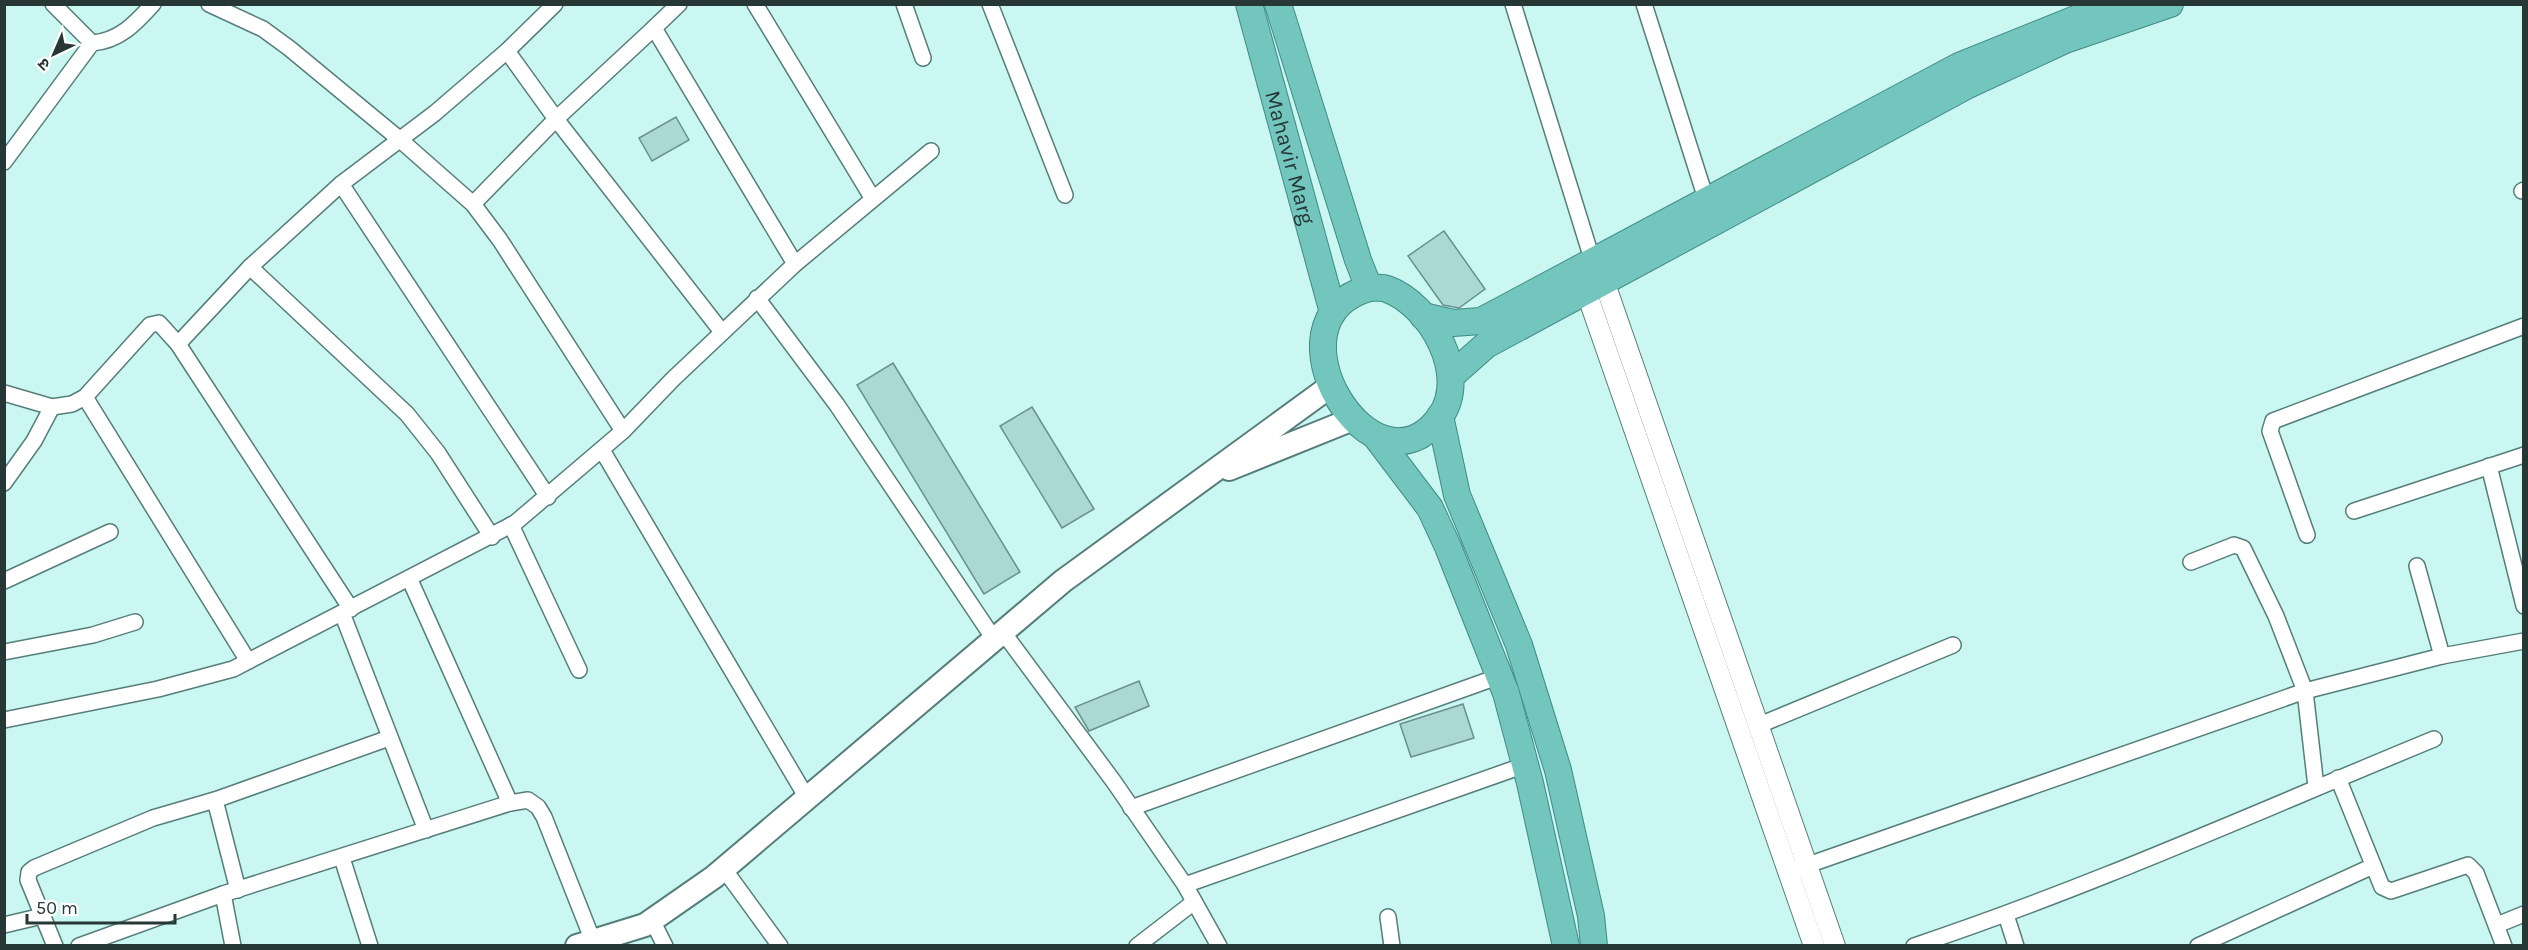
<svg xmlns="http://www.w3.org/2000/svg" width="2528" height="950" font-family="Karla,'Noto Sans Devanagari',sans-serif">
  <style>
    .building { fill: #acd8d3; stroke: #68918d; stroke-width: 1.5 }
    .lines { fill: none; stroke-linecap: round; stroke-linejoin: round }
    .minor-casing { stroke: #557e7a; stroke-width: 18 }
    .tertiary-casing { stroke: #557e7a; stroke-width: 22 }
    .secondary-casing { stroke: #557e7a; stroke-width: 26 }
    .trunk-casing { stroke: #418a84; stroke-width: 28 }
    .minor { stroke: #fff; stroke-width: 15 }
    .tertiary { stroke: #fff; stroke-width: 20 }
    .secondary { stroke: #fff; stroke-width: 22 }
    .trunk { stroke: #72c6be; stroke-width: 26 }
    .labels { text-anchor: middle; stroke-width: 4.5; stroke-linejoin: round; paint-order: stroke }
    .street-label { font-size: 22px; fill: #263735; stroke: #fff }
  </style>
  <rect width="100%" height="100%" fill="#caf7f2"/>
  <!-- building -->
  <g class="building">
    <polygon points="676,117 689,140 652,161 639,138"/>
    <polygon points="1444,231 1485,289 1459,308 1443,305 1408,256"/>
    <polygon points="893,363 1020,572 984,594 857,385"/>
    <polygon points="1032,407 1094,509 1062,528 1000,426"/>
    <polygon points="1139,681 1149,706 1089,731 1075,707"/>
    <polygon points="1463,704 1474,738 1411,757 1400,724"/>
  </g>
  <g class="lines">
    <defs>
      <g id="minor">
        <polyline points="53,4 92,43"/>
        <polyline points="209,4 263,29 289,48 398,138 473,204 500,240 623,431"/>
        <polyline points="679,4 654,28 795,264"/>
        <polyline points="755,4 873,199"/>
        <polyline points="904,4 923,58"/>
        <polyline points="990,4 1065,195"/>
        <polyline points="1513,4 1593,262"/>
        <polyline points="1644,4 1707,202"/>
        <polyline points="507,51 556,119 722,332"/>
        <path d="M4 162 92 43C119 41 135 24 153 4"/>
        <polyline points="341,184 548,497"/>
        <polyline points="2522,191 2524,190"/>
        <polyline points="473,204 556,119 654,28"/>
        <polyline points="250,267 407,414 438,453 492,537"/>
        <polyline points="757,298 837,405 994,639"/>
        <polyline points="178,344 250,267 341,184 435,113 507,51 555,4"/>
        <polyline points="4,393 52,407 34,441 4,483"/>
        <polyline points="85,397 248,661"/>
        <polyline points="52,407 72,404 85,397 150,325 159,323 178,344 351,609"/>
        <polyline points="602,450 807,798"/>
        <polyline points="2489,466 2524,606"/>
        <polyline points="2354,511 2524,455"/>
        <polyline points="511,525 579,670"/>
        <polyline points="2307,535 2270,431 2273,421 2524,326"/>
        <polyline points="2191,562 2234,545 2243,548 2276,616 2305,691 2316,787"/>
        <polyline points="2417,566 2442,656"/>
        <polyline points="410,580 510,803"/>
        <polyline points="4,581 110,532"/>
        <polyline points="342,613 426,830"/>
        <polyline points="1003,632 1114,782 1185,885 1219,946"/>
        <polyline points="4,652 93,635 135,622"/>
        <polyline points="4,720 158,689 233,669 515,523 623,431 673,379 795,264 931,151"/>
        <polyline points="1757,726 1953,645"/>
        <polyline points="2338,778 2382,887 2391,891 2468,865 2476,873 2504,946"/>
        <polyline points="215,800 238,890"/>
        <polyline points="1131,808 1500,676"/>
        <polyline points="342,858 370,946"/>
        <polyline points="724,869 780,946"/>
        <polyline points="1788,872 2305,691 2442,656 2524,641"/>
        <polyline points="1185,885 1525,765"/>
        <polyline points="223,894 233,946"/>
        <polyline points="2006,915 2016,946"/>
        <polyline points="1388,917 1392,946"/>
        <polyline points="652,920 665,946"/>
        <polyline points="4,925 42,916"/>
        <polyline points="2497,925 2524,914"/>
        <polyline points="55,946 28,880 29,872 34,868 153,818 215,800 389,738"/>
        <polyline points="79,946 223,894 510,803 528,800 538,807 544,817 593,941"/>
        <polyline points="1137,946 1194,902"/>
        <path d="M1914 946C2091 887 2261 810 2434 739"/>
        <polyline points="2198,946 2373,866"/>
      </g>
      <g id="tertiary">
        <polyline points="1604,281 1835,946"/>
        <polyline points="1586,291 1814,946"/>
      </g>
      <g id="secondary">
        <polyline points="1229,469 1353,419"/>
        <polyline points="577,946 645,925 714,877 1063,581 1332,385"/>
      </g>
      <g id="trunk">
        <path id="s1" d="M1249 4 1332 309"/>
        <polyline points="1278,4 1358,260 1369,288"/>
        <path d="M1369 288C1375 288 1382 287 1387 289 1431 305 1470 375 1440 417 1374 507 1258 320 1369 288Z"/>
        <polyline points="1423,316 1453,323 1481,321 1959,66 2113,4"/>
        <polyline points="1451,376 1486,345 1968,85 2065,40 2170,4"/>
        <polyline points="1440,416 1457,495 1519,645 1558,770 1591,916 1594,946"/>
        <polyline points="1377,438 1430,508 1448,547 1506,693 1530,783 1566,946"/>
      </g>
    </defs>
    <!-- minor casing -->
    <use href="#minor" class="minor-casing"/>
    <!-- tertiary casing -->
    <use href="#tertiary" class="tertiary-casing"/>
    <!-- secondary casing -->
    <use href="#secondary" class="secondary-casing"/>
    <!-- trunk casing -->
    <use href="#trunk" class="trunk-casing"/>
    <!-- minor -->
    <use href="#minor" class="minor"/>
    <!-- tertiary -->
    <use href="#tertiary" class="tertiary"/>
    <!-- secondary -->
    <use href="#secondary" class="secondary"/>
    <!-- trunk -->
    <use href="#trunk" class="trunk"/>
  </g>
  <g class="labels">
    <!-- street labels -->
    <g class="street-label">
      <text dy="8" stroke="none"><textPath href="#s1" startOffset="159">Mahavir Marg</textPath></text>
    </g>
  </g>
  <!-- border -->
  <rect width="2528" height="950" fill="none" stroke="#263735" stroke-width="12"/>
  <!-- north arrow -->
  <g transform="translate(54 54) rotate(224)" stroke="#ffffff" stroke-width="4.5" paint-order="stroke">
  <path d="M0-4.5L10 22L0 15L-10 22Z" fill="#263735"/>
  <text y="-9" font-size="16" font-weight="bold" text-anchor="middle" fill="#263735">उ</text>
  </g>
  <!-- scale -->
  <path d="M27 914v9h148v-9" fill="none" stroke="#263735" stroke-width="3"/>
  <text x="36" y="914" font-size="18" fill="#263735" stroke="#ffffff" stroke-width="4.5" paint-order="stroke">50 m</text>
</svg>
